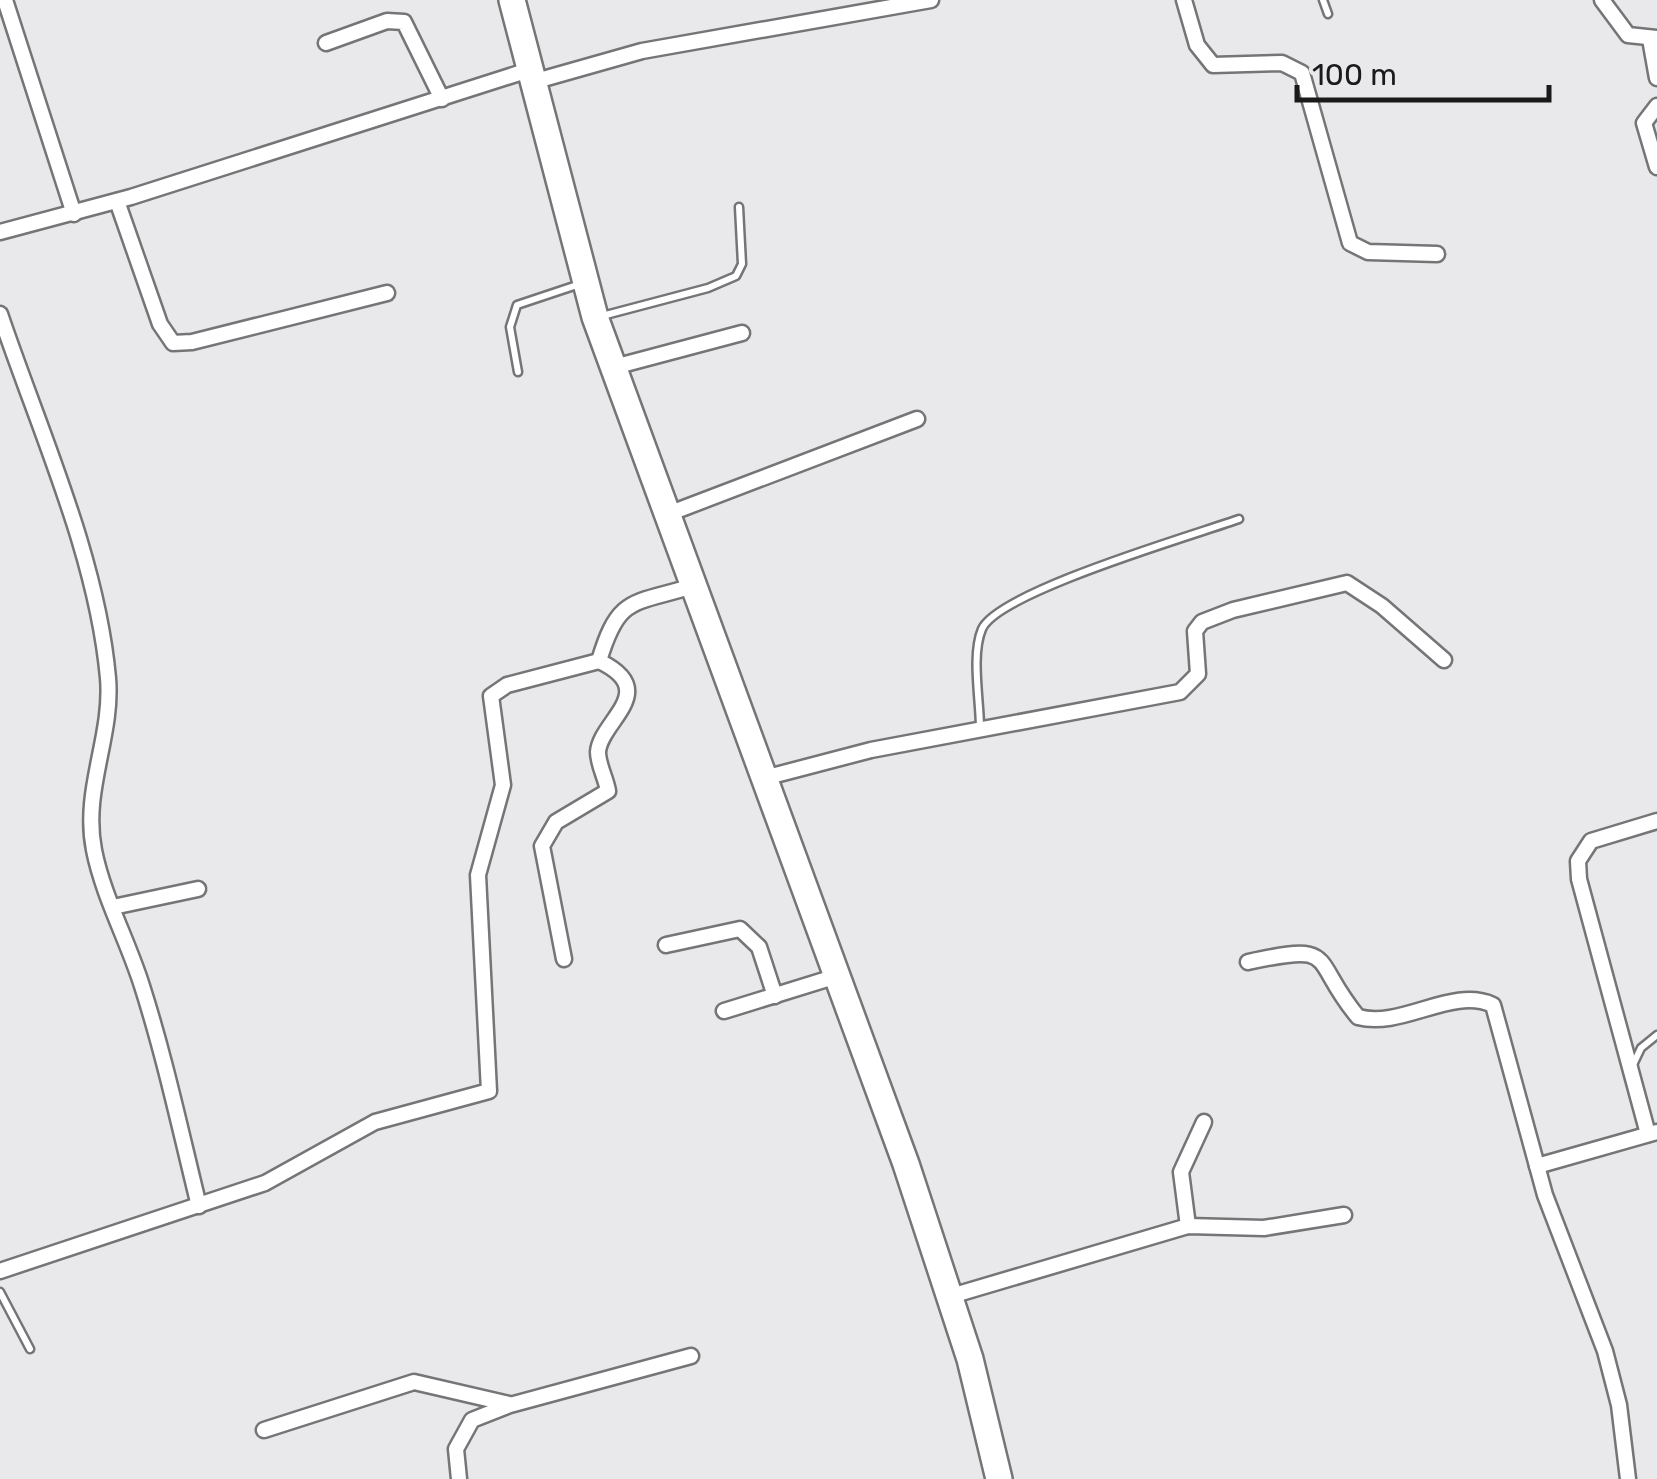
<svg xmlns="http://www.w3.org/2000/svg" width="1657" height="1479" font-family="Rubik,sans-serif">
  <style>
    .lines { fill: none; stroke-linecap: round; stroke-linejoin: round }
    .lane-casing { stroke: #757577; stroke-width: 11 }
    .street-casing { stroke: #757577; stroke-width: 19 }
    .highway-casing { stroke: #757577; stroke-width: 30 }
    .lane { stroke: #fff; stroke-width: 6 }
    .street { stroke: #fff; stroke-width: 14 }
    .highway { stroke: #fff; stroke-width: 25 }
  </style>
  <rect width="100%" height="100%" fill="#e9e9eb"/>
  <g class="lines">
    <defs>
      <g id="lane">
        <polyline points="1323,0 1328,14"/>
        <polyline points="602,316 708,288 736,276 742,264 739,207"/>
        <polyline points="518,372 510,327 517,305 580,284"/>
        <path d="M980 728C980 700 971 655 982 629 998 592 1194 535 1239 519"/>
        <polyline points="1632,1067 1641,1048 1657,1035"/>
        <polyline points="0,1292 30,1349"/>
      </g>
      <g id="street">
        <polyline points="5,0 74,214"/>
        <polyline points="1184,0 1197,45 1213,65 1282,63 1302,73 1350,243 1368,252 1437,254"/>
        <polyline points="1602,0 1628,35 1657,38"/>
        <polyline points="1650,39 1657,78"/>
        <polyline points="326,43 387,21 404,22 442,99"/>
        <polyline points="536,81 642,51 931,0"/>
        <polyline points="1657,106 1644,123 1657,167"/>
        <polyline points="117,201 160,324 173,343 192,342 387,293"/>
        <polyline points="0,232 131,197 532,69"/>
        <path d="M0 314C39 430 97 555 108 678 113 737 82 790 94 850 103 896 128 941 142 986 165 1058 181 1133 199 1206"/>
        <polyline points="614,367 742,333"/>
        <polyline points="668,514 917,419"/>
        <polyline points="764,778 871,750 1180,692 1198,674 1195,631 1202,622 1233,610 1347,583 1382,606 1444,660"/>
        <polyline points="113,907 198,889"/>
        <polyline points="666,945 740,929 759,947 775,996"/>
        <path d="M564 959 542 846 556 822 608 791C606 778 598 765 598 752 600 721 662 691 599 661 619 594 633 605 696 585"/>
        <path d="M1248 962C1340 942 1309 958 1358 1017 1402 1029 1452 986 1493 1005L1545 1195 1605 1351 1619 1405 1628 1479"/>
        <polyline points="724,1011 837,976"/>
        <polyline points="1648,1134 1579,879 1578,861 1591,841 1657,821"/>
        <polyline points="1537,1166 1657,1132"/>
        <polyline points="1188,1226 1181,1172 1204,1122"/>
        <polyline points="0,1271 265,1183 375,1122 489,1091 478,875 503,785 491,696 507,685 599,661"/>
        <polyline points="951,1296 1188,1226 1264,1228 1344,1215"/>
        <polyline points="264,1430 414,1382 509,1404"/>
        <polyline points="459,1479 456,1449 472,1420 510,1405 691,1356"/>
      </g>
      <polyline id="highway" points="512,0 595,317 906,1164 970,1359 999,1479"/>
    </defs>
    <!-- lane casing -->
    <use href="#lane" class="lane-casing"/>
    <!-- street casing -->
    <use href="#street" class="street-casing"/>
    <!-- highway casing -->
    <use href="#highway" class="highway-casing"/>
    <!-- lane -->
    <use href="#lane" class="lane"/>
    <!-- street -->
    <use href="#street" class="street"/>
    <!-- highway -->
    <use href="#highway" class="highway"/>
  </g>
  <!-- scale -->
  <path d="M1297 85v15h252v-15" fill="none" stroke="#1a1a1a" stroke-width="5"/>
  <text x="1312" y="85" font-size="30" fill="#1a1a1a" stroke="#e9e9eb" stroke-width="8" paint-order="stroke">100 m</text>
</svg>
